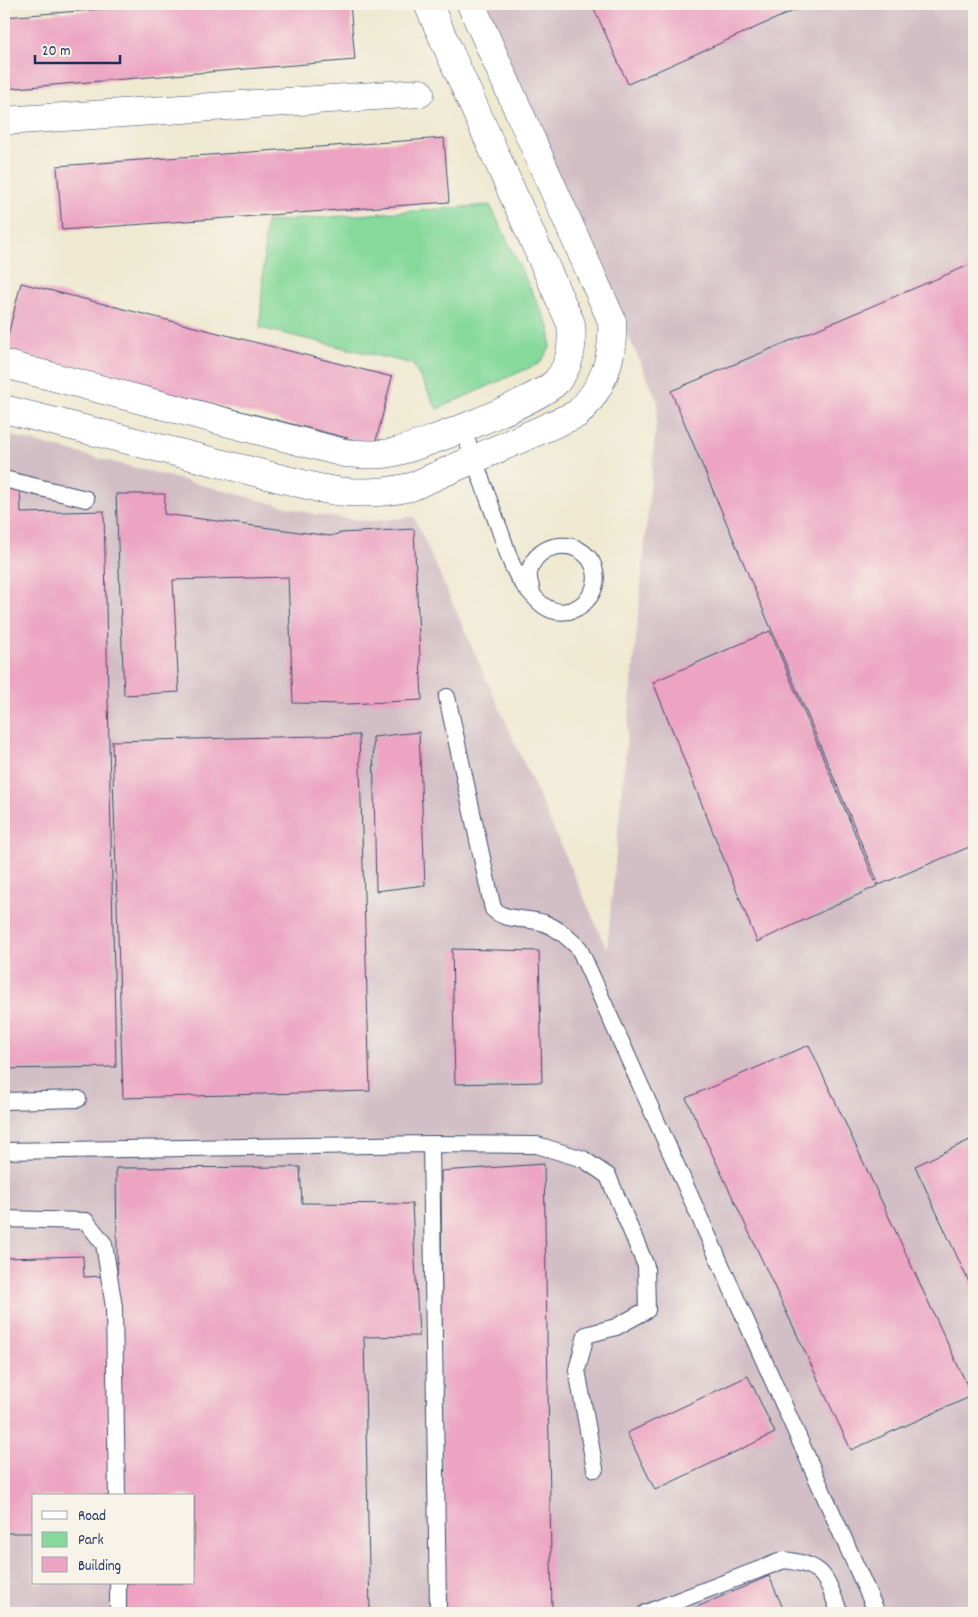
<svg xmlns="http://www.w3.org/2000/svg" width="978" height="1617" font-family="Dekko,sans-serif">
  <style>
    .industrial { fill: #d2bec5; fill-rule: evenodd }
    .green { fill: #86d99b; stroke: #50847c }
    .building { fill: #eca4c2 }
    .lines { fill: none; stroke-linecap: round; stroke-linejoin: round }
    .service-casing { stroke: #3b4b6f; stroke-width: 18 }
    .minor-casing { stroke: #3b4b6f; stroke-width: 29 }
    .service { stroke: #fff; stroke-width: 16 }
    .minor { stroke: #fff; stroke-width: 28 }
  </style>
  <rect width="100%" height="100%" fill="#f7f3e8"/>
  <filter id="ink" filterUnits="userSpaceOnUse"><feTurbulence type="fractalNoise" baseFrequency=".02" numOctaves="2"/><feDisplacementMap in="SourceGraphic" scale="10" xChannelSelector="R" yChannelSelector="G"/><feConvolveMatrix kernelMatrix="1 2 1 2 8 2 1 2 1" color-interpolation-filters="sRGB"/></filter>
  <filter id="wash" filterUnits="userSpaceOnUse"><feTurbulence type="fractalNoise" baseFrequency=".0096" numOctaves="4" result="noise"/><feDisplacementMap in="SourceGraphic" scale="20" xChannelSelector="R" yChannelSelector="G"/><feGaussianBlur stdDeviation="1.12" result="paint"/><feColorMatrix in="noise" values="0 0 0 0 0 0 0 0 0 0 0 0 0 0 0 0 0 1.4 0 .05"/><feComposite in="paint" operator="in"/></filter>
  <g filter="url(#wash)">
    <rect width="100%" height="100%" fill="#efe9d1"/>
    <!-- industrial -->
    <path class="industrial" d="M480 4H974V1613H4V434L318 515 369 521 414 517 607 949 658 402ZM34 1496H194V1583H34Z"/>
    <!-- green -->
    <polygon class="green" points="490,205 550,329 550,348 540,363 437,409 413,364 260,328 266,222"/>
    <g id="blocks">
      <!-- building -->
      <g class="building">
        <polygon points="167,4 350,4 355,60 4,89 4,17"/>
        <polygon points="592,4 809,4 628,84"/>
        <polygon points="444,138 449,202 62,230 57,166"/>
        <polygon points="974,263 974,845 879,885 671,391"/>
        <polygon points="21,283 392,377 375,445 4,351"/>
        <polygon points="4,487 20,487 21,513 104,511 116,1067 4,1069"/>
        <polygon points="116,494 165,494 164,514 330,536 341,533 414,529 422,700 349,704 293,703 288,577 173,580 179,692 124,695"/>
        <polygon points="770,631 877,886 757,942 653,682"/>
        <polygon points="419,732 425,885 376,891 373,737"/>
        <polygon points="359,735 370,1091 123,1098 112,741"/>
        <polygon points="452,949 539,951 542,1082 455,1084"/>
        <polygon points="809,1045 972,1396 851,1450 686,1098"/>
        <polygon points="974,1138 974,1293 915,1166"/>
        <polygon points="544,1164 552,1613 444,1613 441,1171"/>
        <polygon points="300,1167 302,1203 412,1204 419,1336 364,1337 370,1613 121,1613 121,1583 194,1583 194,1496 120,1496 116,1168"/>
        <polygon points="83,1256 84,1277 105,1276 111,1496 34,1496 32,1555 32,1533 4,1533 4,1258"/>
        <polygon points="748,1376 775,1433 655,1490 627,1433"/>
        <polygon points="769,1576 785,1613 683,1613"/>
      </g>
    </g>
  </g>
  <g filter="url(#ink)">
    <use href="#blocks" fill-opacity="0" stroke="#3b4b6f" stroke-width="1"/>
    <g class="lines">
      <defs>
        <g id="service">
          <path d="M462 428C475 461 487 495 499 528 506 546 511 569 523 584 528 590 538 602 544 606 570 624 604 596 594 567 582 536 535 540 529 573 528 579 531 586 532 592"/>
          <polyline points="4,479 86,499"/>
          <path d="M447 697 493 909C506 922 527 917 544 923 558 928 568 938 579 948L877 1613"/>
          <polyline points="4,1101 78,1099"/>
          <polyline points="431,1144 438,1605 436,1613"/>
          <polyline points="4,1151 431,1144 537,1145 583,1159 608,1176 646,1266 647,1310 616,1327 586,1335 577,1370 595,1469"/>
          <polyline points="4,1219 86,1221 104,1244 114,1307 117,1496"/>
          <polyline points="118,1583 118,1613"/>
          <path d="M646 1613 784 1560C826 1565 825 1577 840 1613"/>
        </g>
        <g id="minor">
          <polyline points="4,121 420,93"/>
          <path d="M4 364 344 453C360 454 375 456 390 453 418 448 540 400 557 381 571 364 573 345 571 324L428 4"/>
          <path d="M4 409 319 488C351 495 379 494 411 487L577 414C604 388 614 358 612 321L471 4"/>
        </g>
      </defs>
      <!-- service casing -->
      <use href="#service" class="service-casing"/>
      <!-- minor casing -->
      <use href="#minor" class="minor-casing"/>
      <!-- service -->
      <use href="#service" class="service"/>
      <!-- minor -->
      <use href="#minor" class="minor"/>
    </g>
  </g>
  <!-- margin -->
  <rect width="978" height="1617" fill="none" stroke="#f7f3e8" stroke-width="20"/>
  <!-- legend -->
  <rect x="32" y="1494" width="162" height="90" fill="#f7f3e8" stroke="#9fa5b1"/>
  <rect x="42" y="1511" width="25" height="8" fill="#ffffff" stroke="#9fa5b1"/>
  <text x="78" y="1520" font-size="15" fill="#1b2f5e">Road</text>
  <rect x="42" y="1532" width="25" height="15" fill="#86d99b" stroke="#9fa5b1"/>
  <text x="78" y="1544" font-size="15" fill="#1b2f5e">Park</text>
  <rect x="42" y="1557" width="25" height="15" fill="#eca4c2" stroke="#9fa5b1"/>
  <text x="78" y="1570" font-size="15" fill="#1b2f5e">Building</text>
  <!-- scale -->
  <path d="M35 55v8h85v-8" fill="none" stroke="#1b2f5e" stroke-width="2.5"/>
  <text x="42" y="55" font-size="15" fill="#1b2f5e" stroke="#f7f3e8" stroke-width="4" paint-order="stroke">20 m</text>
</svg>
